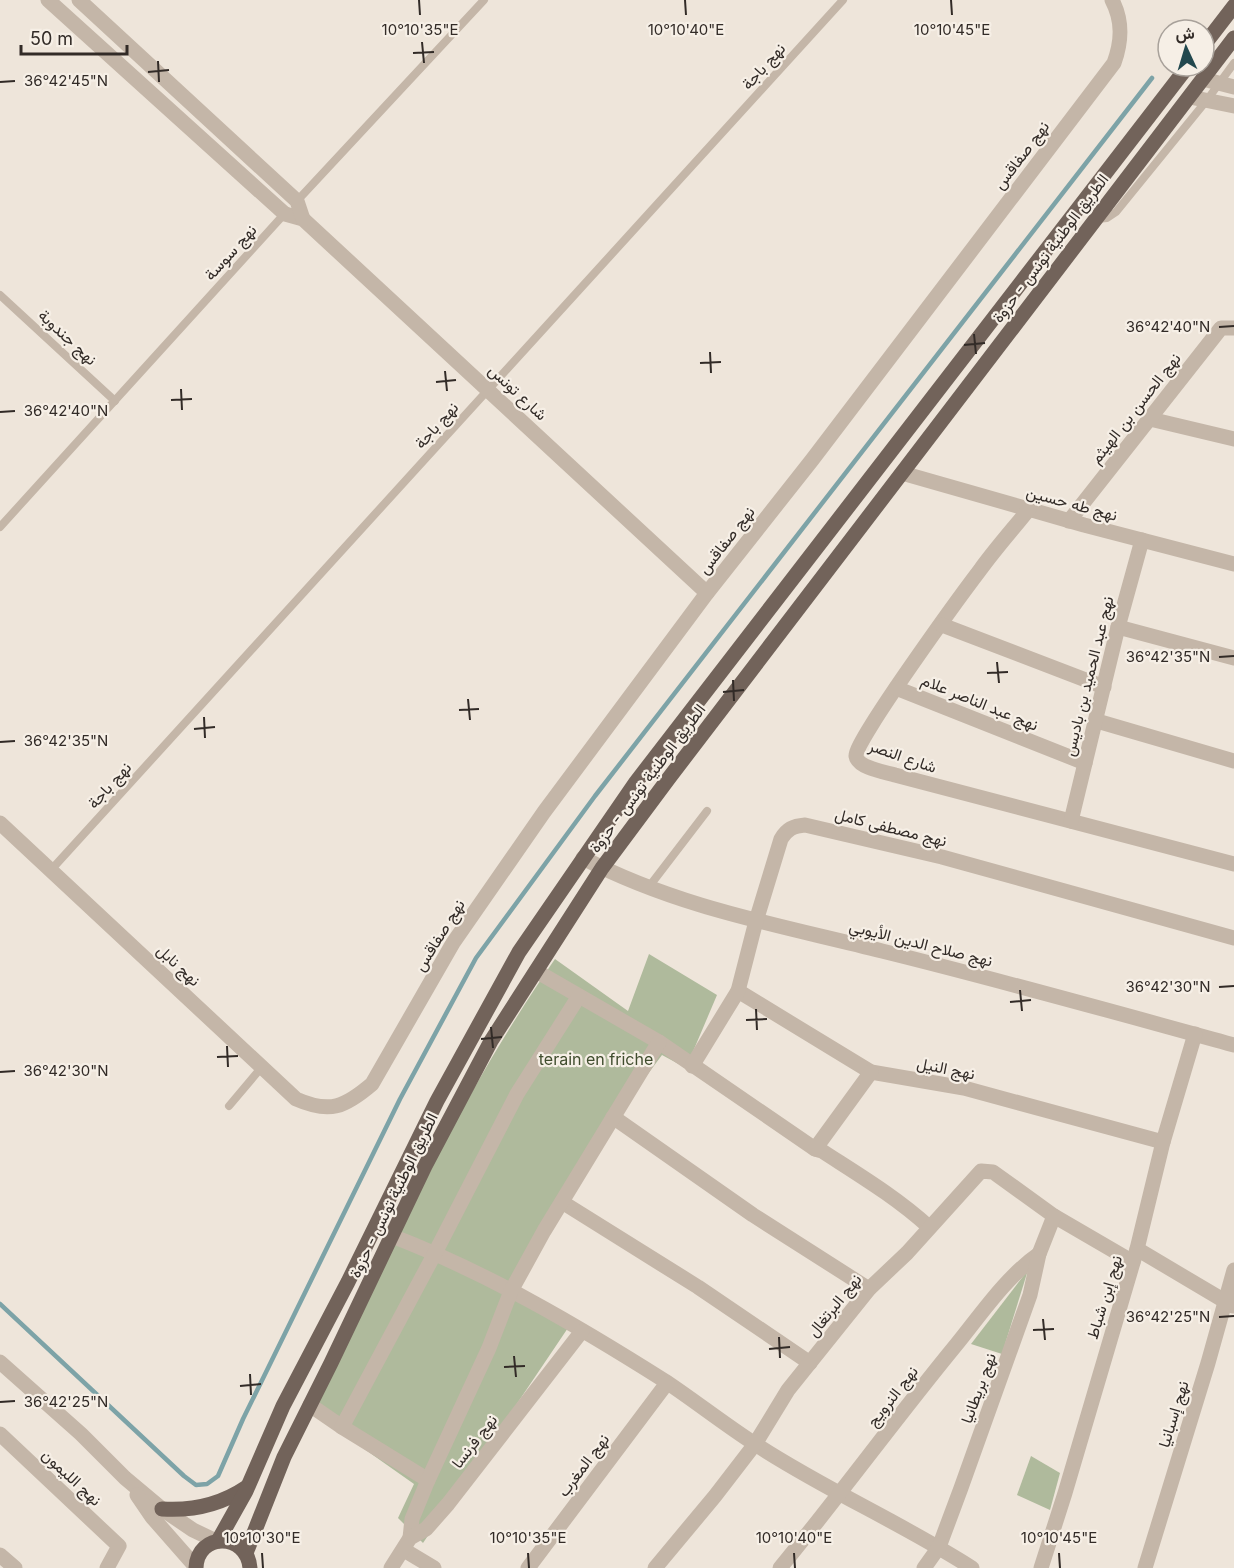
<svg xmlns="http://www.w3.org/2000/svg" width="1234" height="1568" font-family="Inter,Vazirmatn,sans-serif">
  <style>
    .green { fill: #afba9c }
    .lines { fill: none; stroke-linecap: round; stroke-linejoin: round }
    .stream { stroke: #7da3a7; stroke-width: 4.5 }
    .service { stroke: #c4b6a8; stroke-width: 8 }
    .minor { stroke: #c4b6a8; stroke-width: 15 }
    .tertiary { stroke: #c4b6a8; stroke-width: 15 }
    .primary { stroke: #72635a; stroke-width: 15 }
    .ticks { fill: none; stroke: #322b27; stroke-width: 2 }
    .labels { text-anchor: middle; stroke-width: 4.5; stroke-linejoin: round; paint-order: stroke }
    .street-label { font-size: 16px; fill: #322b27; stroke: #f6efe6 }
    .park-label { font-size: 16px; fill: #404d2e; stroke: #f6efe6 }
    .ticks-label { font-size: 15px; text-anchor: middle; fill: #322b27; stroke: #f6efe6; stroke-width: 4.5; stroke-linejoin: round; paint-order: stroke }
  </style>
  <rect width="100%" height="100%" fill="#eee5da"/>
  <!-- green -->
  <g class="green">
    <path d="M649 954 717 995 686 1068 662 1055 583 1161 519 1288 574 1319 423 1543 398 1518 414 1484 309 1410C386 1257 458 1099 555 959L628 1011Z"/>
    <polygon points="1028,1270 1002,1354 971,1344"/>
    <polygon points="1031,1456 1060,1473 1050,1510 1017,1495"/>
  </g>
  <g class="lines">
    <!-- stream -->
    <polyline class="stream" points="0,1304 184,1476 196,1485 207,1484 218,1476 243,1419 400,1099 476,958 595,796 1152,78"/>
    <!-- service -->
    <g class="service">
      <polyline points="296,202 484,0"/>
      <polyline points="1097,219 1107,218 1116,212 1207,100 1234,63"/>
      <polyline points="0,295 115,401"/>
      <polyline points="0,527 287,211"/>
      <polyline points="51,870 843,0"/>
      <polyline points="648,888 707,811"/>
      <polyline points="229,1106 261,1068"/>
    </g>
    <!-- minor -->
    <g class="minor">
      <polyline points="48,0 285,214 303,219 707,593"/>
      <polyline points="79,0 297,201 303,219"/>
      <polyline points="1203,79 1234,87"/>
      <polyline points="1190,97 1234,106"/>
      <polyline points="1150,419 1234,439"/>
      <polyline points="902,473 1084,525 1234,564"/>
      <path d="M1029 509C1013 529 995 549 980 570 964 591 853 743 856 756 858 768 885 772 895 775L1234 864"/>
      <polyline points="1069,521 1221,328 1234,328"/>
      <polyline points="942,625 1104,687"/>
      <polyline points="1118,627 1234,658"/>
      <polyline points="896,688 1085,763"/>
      <polyline points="1097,721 1234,761"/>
      <polyline points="1071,821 1118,627 1142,540"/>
      <path d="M0 823 296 1099C330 1114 345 1107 372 1084L453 943 544 812 707 593 812 460 1114 63C1122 41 1123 21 1112 0"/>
      <path d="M583 858C679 908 779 925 882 951 1000 980 1117 1013 1234 1045"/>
      <path d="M536 971 659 1042 815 1149 822 1151C859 1175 896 1197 929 1227"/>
      <polyline points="738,991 871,1072 964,1088 1163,1142"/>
      <path d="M692 1066 738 991 756 921 781 839C787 829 793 826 805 825L942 857 1234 938"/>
      <polyline points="613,1117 753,1215 869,1289"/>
      <polyline points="815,1149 871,1072"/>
      <polyline points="562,1202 698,1287 810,1363"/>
      <path d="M392 1236C488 1273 578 1326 665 1381 695 1401 724 1424 755 1444 825 1490 902 1523 972 1568"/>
      <polyline points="1137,1249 1233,1306"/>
      <polyline points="310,1405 342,1427"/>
      <polyline points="0,1434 119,1546 107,1568"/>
      <polyline points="428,1480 342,1427 435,1253 517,1094 579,996"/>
      <polyline points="410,1538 412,1519 428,1480 489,1348 511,1291 544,1231 659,1042"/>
      <polyline points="404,1550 434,1568"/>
      <polyline points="0,1555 15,1568"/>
      <polyline points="391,1568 410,1538 426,1529 448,1504 582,1331"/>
      <polyline points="528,1568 667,1383"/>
      <polyline points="655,1568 715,1496 755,1444 788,1390 869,1289 907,1253 981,1171 993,1172 1054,1216 1133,1262"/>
      <path d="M780 1568C840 1495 896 1418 956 1345 982 1313 1006 1277 1039 1254"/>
      <polyline points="924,1568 939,1547 961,1488 1030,1295 1039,1254 1054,1216"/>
      <polyline points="1041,1568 1065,1493 1137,1249 1163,1142 1195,1034"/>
      <polyline points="1145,1568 1208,1363 1234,1270"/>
    </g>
    <!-- tertiary -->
    <g class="tertiary">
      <polyline points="0,1362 81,1434 125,1478 162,1509 193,1530 216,1541"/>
      <polyline points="137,1495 152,1517 195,1566"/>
    </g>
    <!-- primary -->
    <g class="primary">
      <polyline points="1204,45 1234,6"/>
      <path d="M162 1509C192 1511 222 1504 247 1487"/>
      <polyline points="218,1541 246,1491 283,1406 348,1282 437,1101 519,952 636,782 1188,66"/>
      <polyline points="246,1553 284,1457 331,1363 425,1166 491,1041 602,868 669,778 1234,38"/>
      <path d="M196 1568C197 1532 247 1532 250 1568"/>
    </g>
  </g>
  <!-- ticks -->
  <path class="ticks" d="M419 0 420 15M685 0 686 15M951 0 952 15M422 42 424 63M413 53 434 52M158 61 159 82M148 72 169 70M0 82 15 81M1219 327 1234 326M974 334 976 354M964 345 985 343M710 352 711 373M700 363 721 362M445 371 447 391M436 382 456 380M181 389 182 410M171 400 192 399M0 412 15 411M1219 657 1234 656M997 662 999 683M987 673 1008 672M733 680 734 701M723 692 744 690M468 699 470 720M459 710 479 709M204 717 205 738M194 729 215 727M0 742 15 741M1219 987 1234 986M1020 990 1022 1011M1010 1002 1031 1000M756 1009 757 1030M746 1020 767 1019M491 1027 493 1048M481 1039 502 1037M227 1046 228 1067M217 1057 238 1056M0 1072 15 1071M1219 1317 1234 1316M1043 1319 1045 1340M1033 1330 1054 1329M779 1337 780 1358M769 1349 790 1347M514 1356 516 1377M504 1367 525 1366M250 1374 251 1395M240 1386 261 1384M0 1402 15 1401M262 1553 263 1568M528 1553 529 1568M794 1553 795 1568M1059 1553 1060 1568"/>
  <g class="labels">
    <!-- street labels -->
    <g class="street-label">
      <text transform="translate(763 66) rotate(-48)" y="6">نهج باجة</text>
      <text transform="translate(1021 155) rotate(-53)" y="6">نهج صفاقس</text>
      <text transform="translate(1050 248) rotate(-53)" y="6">الطريق الوطنية تونس - حزوة</text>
      <text transform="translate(230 252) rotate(-48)" y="6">نهج سوسة</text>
      <text transform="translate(68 337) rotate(43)" y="6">نهج جندوبة</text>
      <text transform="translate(518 392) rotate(43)" y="6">شارع تونس</text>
      <text transform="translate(1135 408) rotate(-52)" y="6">نهج الحسن بن الهيثم</text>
      <text transform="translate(436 425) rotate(-48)" y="6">نهج باجة</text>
      <text transform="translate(1072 503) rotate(15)" y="6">نهج طه حسين</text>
      <text transform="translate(726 540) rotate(-52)" y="6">نهج صفاقس</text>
      <text transform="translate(1088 676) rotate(-76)" y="6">نهج عبد الحميد بن باديس</text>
      <text transform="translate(980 702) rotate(22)" y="6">نهج عبد الناصر علام</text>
      <text transform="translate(903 756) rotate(19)" y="6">شارع النصر</text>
      <text transform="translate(647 778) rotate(-53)" y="6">الطريق الوطنية تونس - حزوة</text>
      <text transform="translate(109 785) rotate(-48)" y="6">نهج باجة</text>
      <text transform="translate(891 827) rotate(14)" y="6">نهج مصطفى كامل</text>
      <text transform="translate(439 935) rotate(-58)" y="6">نهج صفاقس</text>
      <text transform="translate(921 943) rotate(14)" y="6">نهج صلاح الدين الأيوبي</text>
      <text transform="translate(179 965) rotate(43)" y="6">نهج نابل</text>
      <text transform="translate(946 1068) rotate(11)" y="6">نهج النيل</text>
      <text transform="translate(393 1195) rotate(-64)" y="6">الطريق الوطنية تونس - حزوة</text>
      <text transform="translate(1104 1297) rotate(-73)" y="6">نهج إبن شباط</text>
      <text transform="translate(834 1305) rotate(-51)" y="6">نهج البرتغال</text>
      <text transform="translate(978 1388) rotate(-70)" y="6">نهج بريطانيا</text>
      <text transform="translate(892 1396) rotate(-52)" y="6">نهج النرويج</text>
      <text transform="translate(1173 1414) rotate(-73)" y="6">نهج إسبانيا</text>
      <text transform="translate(474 1441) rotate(-52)" y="6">نهج فرنسا</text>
      <text transform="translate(583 1465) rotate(-53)" y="6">نهج المغرب</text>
      <text transform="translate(72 1477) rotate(43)" y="6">نهج الليمون</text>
    </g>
    <!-- park labels -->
    <g class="park-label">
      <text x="596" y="1065">terain en friche</text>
    </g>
  </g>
  <g class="ticks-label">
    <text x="420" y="35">10°10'35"E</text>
    <text x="686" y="35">10°10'40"E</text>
    <text x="952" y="35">10°10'45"E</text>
    <text x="66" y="86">36°42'45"N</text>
    <text x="1168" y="332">36°42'40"N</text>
    <text x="66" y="416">36°42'40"N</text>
    <text x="1168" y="662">36°42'35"N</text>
    <text x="66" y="746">36°42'35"N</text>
    <text x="1168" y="992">36°42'30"N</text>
    <text x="66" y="1076">36°42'30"N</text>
    <text x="1168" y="1322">36°42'25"N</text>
    <text x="66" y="1407">36°42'25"N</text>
    <text x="262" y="1543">10°10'30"E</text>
    <text x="528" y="1543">10°10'35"E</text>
    <text x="794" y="1543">10°10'40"E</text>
    <text x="1059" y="1543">10°10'45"E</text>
  </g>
  <!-- north arrow -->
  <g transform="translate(1186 48) rotate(356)"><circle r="28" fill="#f6efe6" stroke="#a8a19a" stroke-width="1.5"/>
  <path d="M0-4.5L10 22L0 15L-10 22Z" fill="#22484e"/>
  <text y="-9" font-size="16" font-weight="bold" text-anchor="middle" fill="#322b27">ش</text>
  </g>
  <!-- scale -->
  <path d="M21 45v9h106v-9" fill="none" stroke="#322b27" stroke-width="3"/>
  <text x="30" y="45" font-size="18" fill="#322b27" stroke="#f6efe6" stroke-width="4.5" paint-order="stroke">50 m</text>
</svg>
